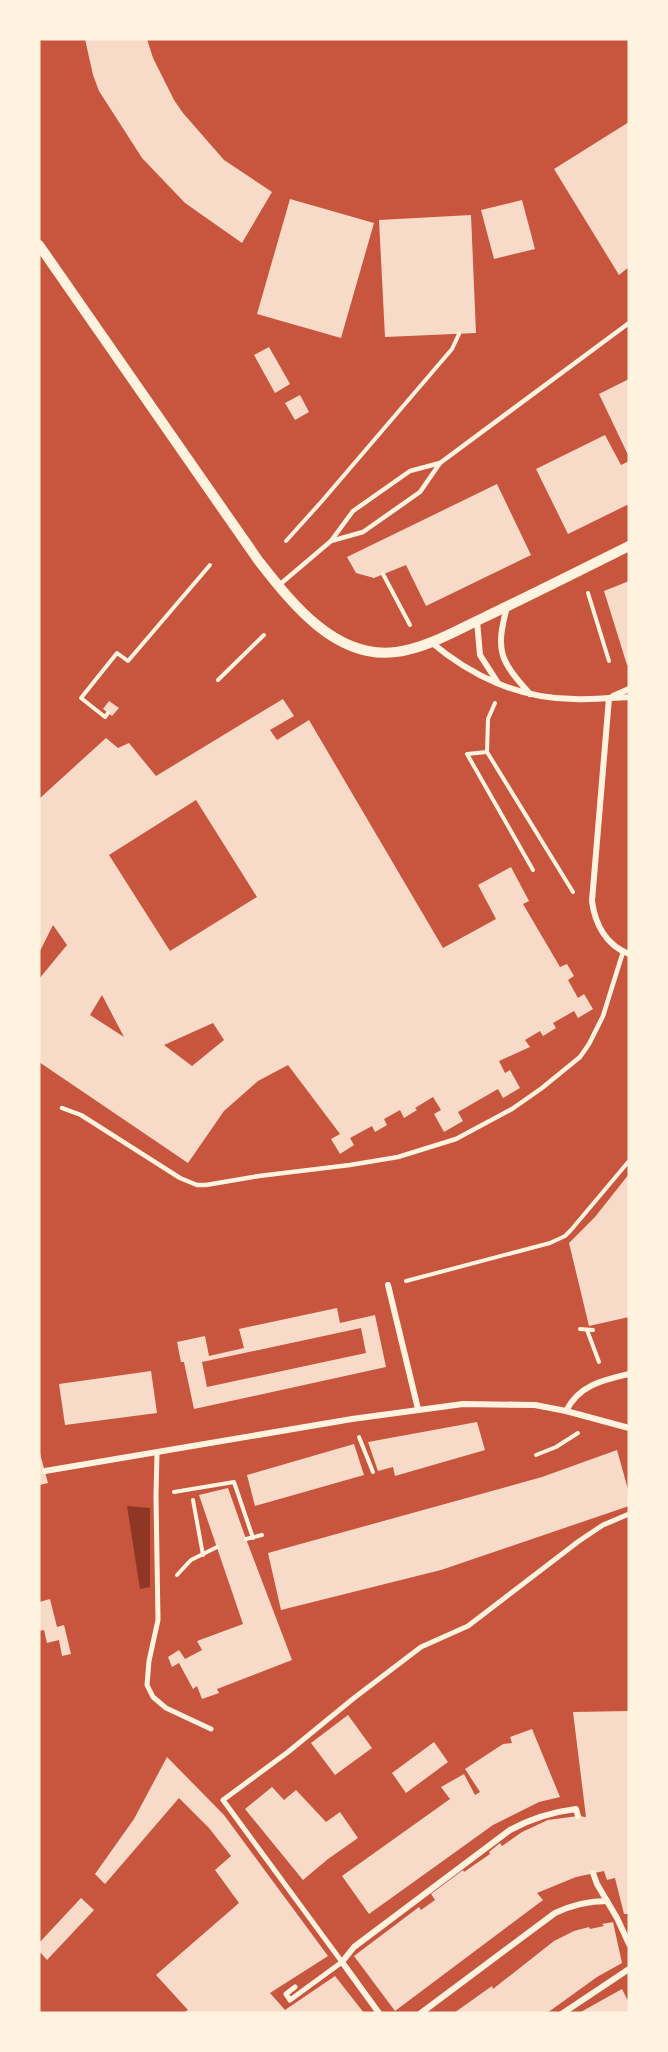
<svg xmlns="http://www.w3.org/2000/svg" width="668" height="2052" font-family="'PT Sans',sans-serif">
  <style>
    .water { fill: #8f3625 }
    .building { fill: #f7dbc8; fill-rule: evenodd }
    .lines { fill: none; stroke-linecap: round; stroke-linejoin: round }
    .path { stroke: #fff3e0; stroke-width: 4 }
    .service { stroke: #fff3e0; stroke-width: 4.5 }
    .pedestrian { stroke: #fff3e0; stroke-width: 5 }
    .minor { stroke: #fff3e0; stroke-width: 6 }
    .tertiary { stroke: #fff3e0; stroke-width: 10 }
  </style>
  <rect width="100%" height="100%" fill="#c8553d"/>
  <!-- water -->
  <polygon class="water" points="127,1506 150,1508 150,1587 140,1589"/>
  <!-- building -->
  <g class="building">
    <polygon points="85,39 147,39 153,58 174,100 183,113 224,160 272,192 242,243 185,203 142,158 99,91 93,75"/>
    <polygon points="629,122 629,267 619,275 554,169"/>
    <polygon points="290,199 374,223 341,338 257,314"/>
    <polygon points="522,200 535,249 494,259 481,210"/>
    <polygon points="471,215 476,333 385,337 379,220"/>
    <polygon points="269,347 290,384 275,393 254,355"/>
    <polygon points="629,379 629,457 599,394"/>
    <polygon points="300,395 309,412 295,420 285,403"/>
    <polygon points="605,435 621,465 629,461 629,504 568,534 536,469"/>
    <polygon points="497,484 531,555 426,606 406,565 374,578 356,573 347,557"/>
    <polygon points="629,581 629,664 627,665 604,591"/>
    <path d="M283 699 294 716 270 730 277 740 309 720 443 948 496 919 478 885 511 867 529 901 523 904 560 967 567 964 574 976 568 980 578 998 584 994 593 1009 578 1018 574 1011 553 1023 556 1028 543 1036 540 1031 525 1040 530 1047 499 1061 505 1073 510 1070 520 1088 503 1098 498 1089 458 1112 463 1121 444 1132 434 1114 441 1110 433 1097 415 1108 417 1110 404 1118 400 1110 384 1119 387 1125 375 1132 372 1126 350 1138 354 1145 340 1154 331 1139 340 1134 288 1065 258 1081 224 1111 188 1163 39 1062V979L67 945 53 925 39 953V799L106 738 118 748 129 743 156 776ZM196 800 257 897 170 951 109 855ZM102 995 124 1037 90 1015ZM213 1023 224 1040 192 1066 164 1045Z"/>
    <polygon points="109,701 119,708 112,716 103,709"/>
    <polygon points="629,1174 629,1317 589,1326 569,1243 595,1217"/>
    <path d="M337 1308 340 1323 375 1315 386 1367 194 1409 185 1367 184 1362H181L177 1342 205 1336 209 1356 244 1348 239 1329ZM361 1328 366 1353 207 1387 202 1362Z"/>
    <polygon points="151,1371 157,1413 65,1425 59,1384"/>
    <polygon points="477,1422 485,1450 395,1476 393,1467 378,1471 368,1442"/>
    <polygon points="354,1444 364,1475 255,1506 247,1475"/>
    <polygon points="39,1450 48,1483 40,1485 39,1483"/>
    <polygon points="617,1450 629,1493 629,1506 441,1570 281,1610 268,1553 542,1477"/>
    <polygon points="228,1488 246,1539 292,1660 217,1689 219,1693 202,1699 197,1686 193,1689 179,1663 172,1667 168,1657 179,1650 185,1659 202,1650 197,1641 243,1624 199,1495"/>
    <polygon points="50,1599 57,1627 64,1625 71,1654 62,1656 59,1640 47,1643 44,1630 39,1631 39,1602"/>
    <polygon points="629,1711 629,1914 624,1914 615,1878 607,1880 604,1871 576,1877 537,1893 543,1900 395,2011 354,1956 419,1907 421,1910 435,1900 431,1894 463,1870 464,1872 490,1854 489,1852 500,1843 502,1846 522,1832 548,1820 578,1816 586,1817 573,1712"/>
    <polygon points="348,1715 372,1748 335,1775 311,1743"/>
    <polygon points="532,1729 560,1797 539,1802 493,1825 369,1914 342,1876 450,1799 441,1787 464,1774 475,1795 480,1792 465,1769 503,1744 512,1743 510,1737"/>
    <polygon points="434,1742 448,1762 406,1793 392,1773"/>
    <polygon points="167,1757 224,1815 328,1956 270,1993 285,2010 335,1976 364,2013 183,2013 188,2010 156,1975 239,1903 215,1870 231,1856 209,1828 179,1798 105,1884 95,1874 134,1819"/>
    <polygon points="272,1787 284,1800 296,1790 326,1822 340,1812 358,1838 328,1859 303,1880 245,1809"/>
    <polygon points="81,1898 94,1910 47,1960 39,1951 39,1943"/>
    <polygon points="613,1922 622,1963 597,1977 547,2013 454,2013 492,1986 493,1989 554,1941 574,1931 589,1927 590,1929 604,1926 602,1924"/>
    <polygon points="622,1989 629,2003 629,2013 579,2013"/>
  </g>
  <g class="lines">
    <!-- path -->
    <g class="path">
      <polyline points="286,541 322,501 452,349 459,334"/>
      <polyline points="383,574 410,625"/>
      <polyline points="588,593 609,661"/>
      <polyline points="218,680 264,635"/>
      <polyline points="495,703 488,719 487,752 467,754 533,870"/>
      <polyline points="108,713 105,717 81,698 117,653 128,661 210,565"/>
      <polyline points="487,752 573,892"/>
      <polyline points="406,1281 550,1243 565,1236 571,1230 629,1161"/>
      <polyline points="580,1329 593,1330"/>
      <polyline points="587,1330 599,1362"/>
      <polyline points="359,1437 373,1472"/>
      <polyline points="536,1455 556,1447 578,1433"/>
      <polyline points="174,1492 234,1482 253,1538"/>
      <polyline points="193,1500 203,1555"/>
      <polyline points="246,1539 262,1535"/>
      <polyline points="177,1575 191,1560 217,1547"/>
    </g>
    <!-- service -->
    <g class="service">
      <polyline points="331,541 363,532 420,492 440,463 629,323"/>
      <polyline points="278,586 331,541 353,511 410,471 440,463"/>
      <polyline points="62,1108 81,1115 180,1178 197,1185 206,1185 259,1176 350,1165 398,1157 456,1139 512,1109 542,1088 580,1057 589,1044 603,1016 623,952"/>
    </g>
    <!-- pedestrian -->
    <g class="pedestrian">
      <polyline points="157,1453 156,1496 158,1620 149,1661 147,1685 153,1697 166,1708 211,1729"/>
      <polyline points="295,1987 286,1994 290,2000 342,1962 223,1800 288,1752 354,1698 421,1647 468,1626 579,1541 603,1525 629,1514"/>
    </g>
    <!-- minor -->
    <g class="minor">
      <path d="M507 607C495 652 500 660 530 694"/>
      <polyline points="477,621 480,655 498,683"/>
      <path d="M431 642C471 676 520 699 574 699 592 700 611 698 629 697"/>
      <polyline points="613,696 629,689"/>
      <path d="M609 698 592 901C595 924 606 945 629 954"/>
      <polyline points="388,1285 418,1409"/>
      <path d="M566 1411C579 1385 603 1380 629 1374"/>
      <polyline points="45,1471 352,1419 463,1404 535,1405 566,1411 629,1428"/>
      <polyline points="593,1873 597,1884 617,1918 629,1944"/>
      <path d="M379 2013 342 1962 354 1947 510 1830C532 1818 552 1812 576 1809L578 1816"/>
      <path d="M421 2013 555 1913C572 1905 588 1901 607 1901"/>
      <polyline points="563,2013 629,1969"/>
    </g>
    <!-- tertiary -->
    <path class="tertiary" d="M39 245 258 560C291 602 335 660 396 652 427 648 457 630 485 617 533 594 581 570 629 546"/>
  </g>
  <!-- border -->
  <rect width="668" height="2052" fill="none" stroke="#fff3e0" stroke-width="81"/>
</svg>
